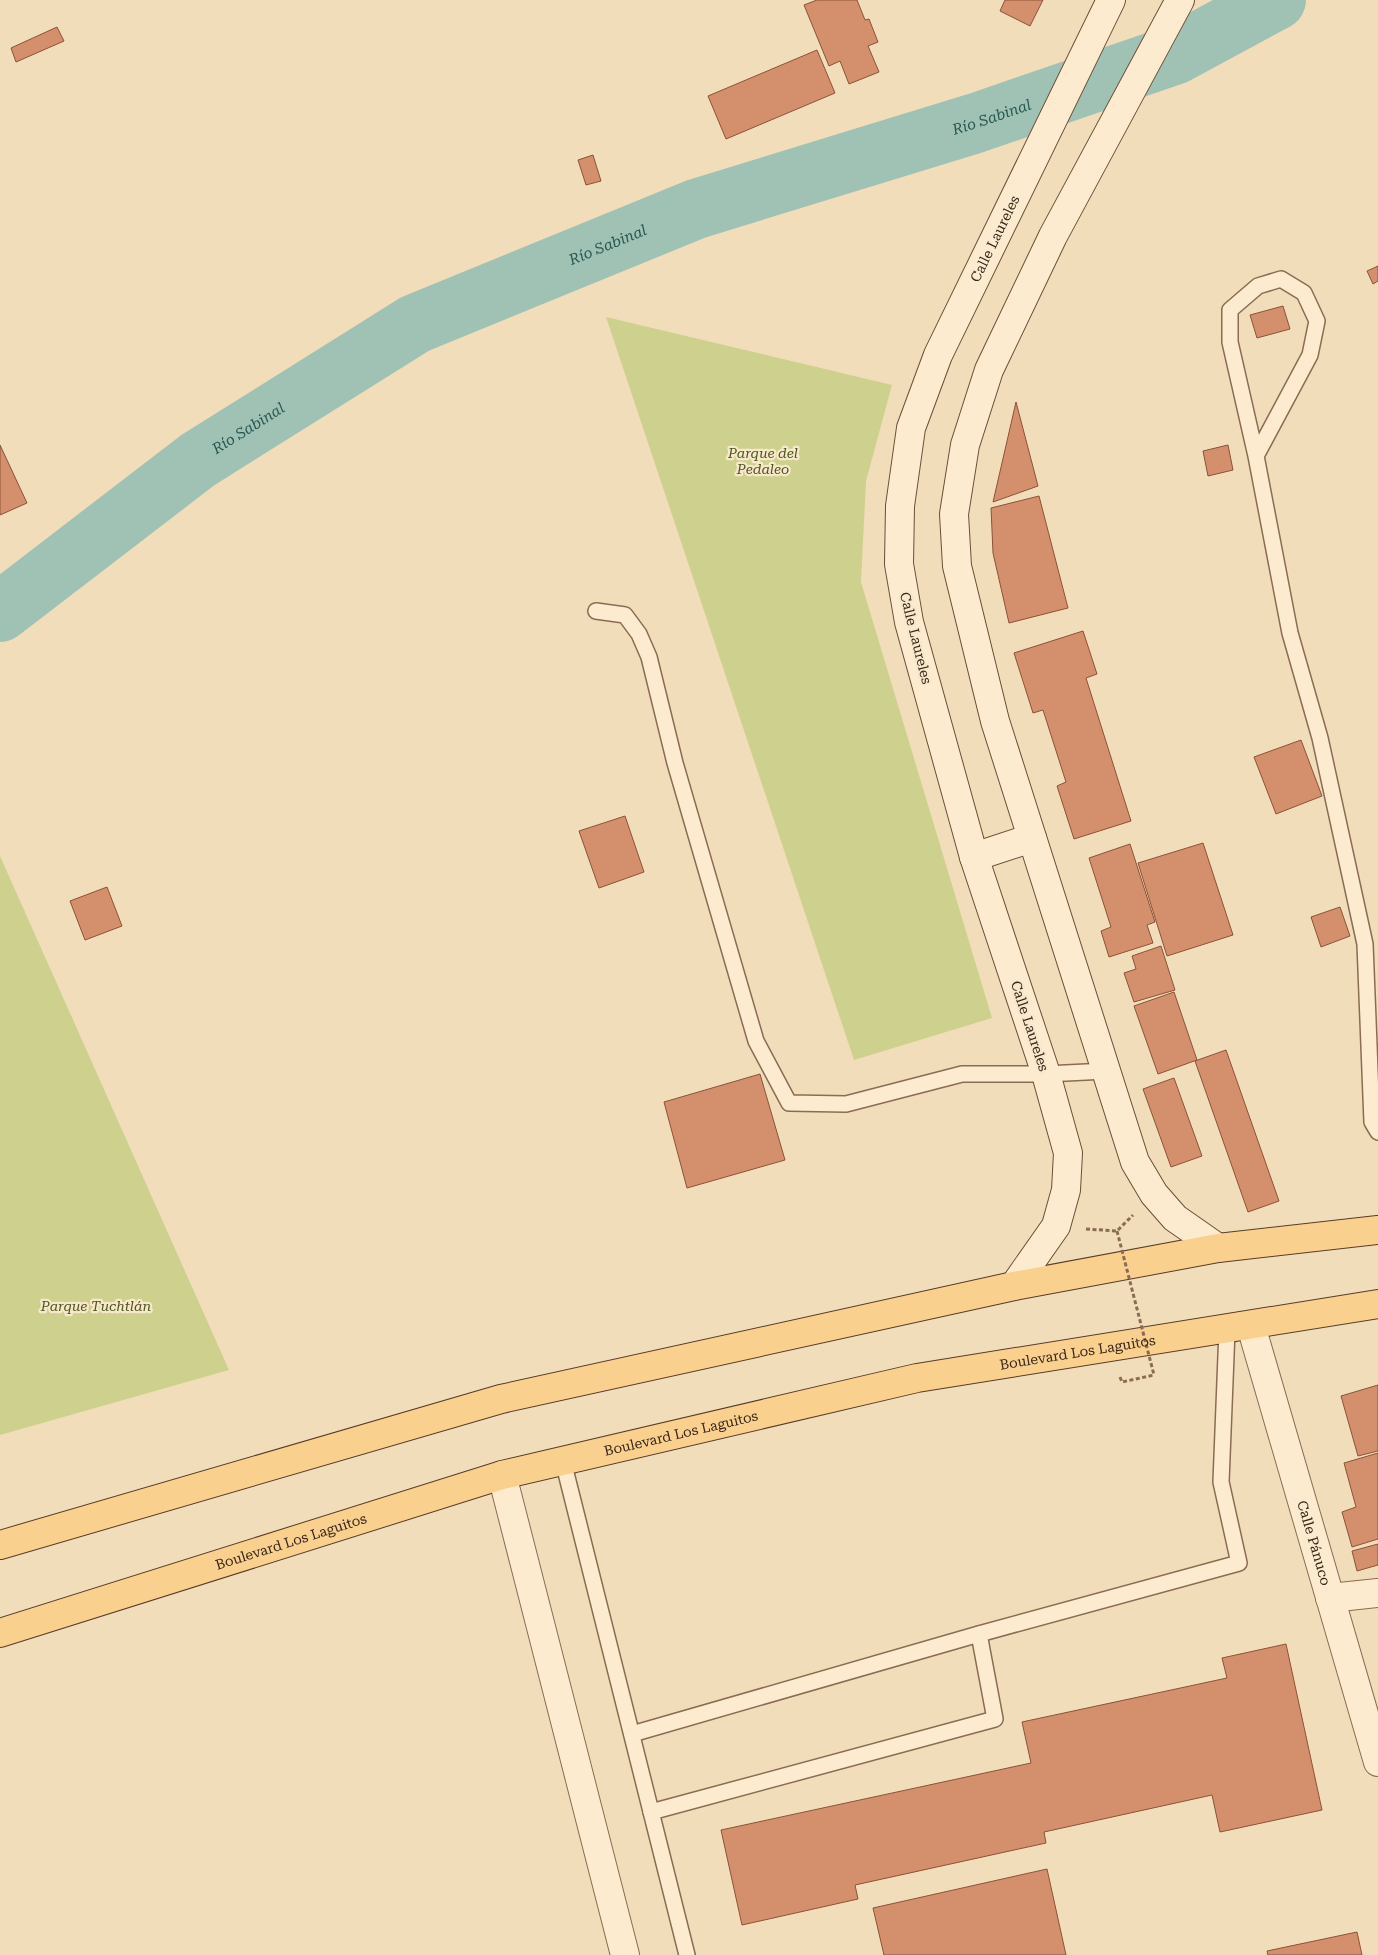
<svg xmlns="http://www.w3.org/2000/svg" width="1378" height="1955" font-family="'Roboto Serif',serif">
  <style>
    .green { fill: #ced08e }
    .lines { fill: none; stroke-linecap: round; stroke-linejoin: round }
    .river { stroke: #a0c2b5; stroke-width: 60 }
    .building { fill: #d4906d; stroke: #8b5237 }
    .lane-casing { stroke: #8a6c53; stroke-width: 18 }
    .street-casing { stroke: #8a6c53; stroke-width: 30 }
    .secondary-casing { stroke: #6c4d37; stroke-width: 30 }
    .primary-casing { stroke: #573b29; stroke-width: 30 }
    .path { stroke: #8a6c53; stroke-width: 3; stroke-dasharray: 4 2.5; stroke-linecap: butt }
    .lane { stroke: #fcebcf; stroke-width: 15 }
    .street { stroke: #fcebcf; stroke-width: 28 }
    .secondary { stroke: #fcebcf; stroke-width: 28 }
    .primary { stroke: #fad08e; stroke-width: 28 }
    .path-bridge { stroke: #8a6c53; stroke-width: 3; stroke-dasharray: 4 2.5; stroke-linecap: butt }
    .labels { text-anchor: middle; stroke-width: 4.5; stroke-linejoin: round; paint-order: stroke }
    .street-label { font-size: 14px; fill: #38261a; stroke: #f8e8cb }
    .park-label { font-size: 14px; font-style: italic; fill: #4c561e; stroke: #f8e8cb }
    .water-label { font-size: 15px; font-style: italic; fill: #275952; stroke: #f8e8cb }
  </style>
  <rect width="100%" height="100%" fill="#f2ddbb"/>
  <!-- green -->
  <g class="green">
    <polygon points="606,317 892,385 866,481 861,582 992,1018 854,1060"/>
    <polygon points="0,856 229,1370 0,1435"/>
  </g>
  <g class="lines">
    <!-- river -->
    <path class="river" id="s1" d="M0 612 198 460 415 324 696 209 976 123 1174 55 1276 0"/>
  </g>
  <!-- building -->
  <g class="building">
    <polygon points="817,0 857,0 865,20 869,19 878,42 868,46 879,72 849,84 840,61 829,66 804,5"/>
    <polygon points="1005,0 1043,0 1030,26 1000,11"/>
    <polygon points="57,27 64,41 16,62 11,48"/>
    <polygon points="817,50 835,93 726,139 708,96"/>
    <polygon points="593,155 601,181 586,185 578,160"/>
    <polygon points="1378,266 1378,281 1373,284 1367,271"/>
    <polygon points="1283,306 1290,329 1257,338 1250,315"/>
    <polygon points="1016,402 1038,486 993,502"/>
    <polygon points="0,445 27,503 0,515"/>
    <polygon points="1228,445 1233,470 1208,476 1203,451"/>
    <polygon points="1039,496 1068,608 1009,623 993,553 991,508"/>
    <polygon points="1083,631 1097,674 1086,678 1131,821 1074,839 1057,786 1066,782 1043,710 1033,713 1014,653"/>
    <polygon points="1301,740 1322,796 1276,814 1254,757"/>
    <polygon points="625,816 644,872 599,888 579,831"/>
    <polygon points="1203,843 1233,935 1167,956 1138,863"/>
    <polygon points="1130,844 1155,922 1147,925 1153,943 1109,957 1101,931 1111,927 1089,858"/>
    <polygon points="107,887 122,926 85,940 70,901"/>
    <polygon points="1340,907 1350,936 1321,947 1311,917"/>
    <polygon points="1161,946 1175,990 1134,1002 1124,973 1136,969 1132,956"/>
    <polygon points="1174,992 1197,1060 1158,1074 1134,1006"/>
    <polygon points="1226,1050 1279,1201 1248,1212 1195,1061"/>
    <polygon points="760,1074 785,1160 687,1188 664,1102"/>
    <polygon points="1174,1078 1202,1156 1171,1167 1143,1089"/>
    <polygon points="1378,1385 1378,1451 1358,1456 1341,1396"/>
    <polygon points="1378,1453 1378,1539 1352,1547 1342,1512 1356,1507 1344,1463"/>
    <polygon points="1378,1544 1378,1565 1357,1571 1352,1551"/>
    <polygon points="1286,1644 1322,1810 1220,1832 1212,1795 1044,1832 1046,1843 855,1885 858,1899 742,1925 721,1830 1031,1763 1022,1722 1227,1678 1222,1658"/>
    <polygon points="1047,1869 1066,1955 884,1955 873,1908"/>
    <polygon points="1357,1932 1362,1955 1268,1955 1267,1951"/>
  </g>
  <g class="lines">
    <defs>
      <g id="lane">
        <polyline points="1256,456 1230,342 1230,310 1258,286 1281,279 1304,293 1317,321 1310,355 1256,456 1290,633 1320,738 1365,944 1372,1122 1378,1132"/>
        <polyline points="596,611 625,615 639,634 649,657 675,763 756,1041 789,1103 846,1104 962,1074 1046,1074 1106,1071"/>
        <polyline points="563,1461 687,1955"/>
        <polyline points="632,1734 979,1634 1239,1563 1221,1482 1227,1330"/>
        <polyline points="651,1812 995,1719 979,1634"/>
      </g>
      <g id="street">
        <path id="s2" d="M1251 1326 1378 1762"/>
        <polyline points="502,1475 625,1955"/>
        <polyline points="1330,1598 1378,1593"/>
      </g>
      <g id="secondary">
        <polyline points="1180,0 1053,236 989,370 965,445 954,514 957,566 995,721 1135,1162 1154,1194 1175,1218 1218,1248"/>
        <polyline points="974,857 1032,838"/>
        <path id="s3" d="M1014 1286 1056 1226 1066 1190 1068 1153 1046 1074 974 857 909 622 899 564 900 506 911 428 938 355 1111 0"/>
      </g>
      <g id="primary">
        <polyline points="0,1545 501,1399 1014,1286 1218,1248 1378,1230"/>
        <path id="s4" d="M0 1633 502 1475 917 1378 1378 1304"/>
      </g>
    </defs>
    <!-- lane casing -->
    <use href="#lane" class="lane-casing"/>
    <!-- street casing -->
    <use href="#street" class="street-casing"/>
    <!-- secondary casing -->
    <use href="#secondary" class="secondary-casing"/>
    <!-- primary casing -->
    <use href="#primary" class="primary-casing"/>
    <!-- path -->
    <g class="path">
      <polyline points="1086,1229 1117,1231 1133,1215"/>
      <polyline points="1120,1377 1122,1382 1154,1375"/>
    </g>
    <!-- lane -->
    <use href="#lane" class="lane"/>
    <!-- street -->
    <use href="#street" class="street"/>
    <!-- secondary -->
    <use href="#secondary" class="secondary"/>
    <!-- primary -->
    <use href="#primary" class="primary"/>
    <!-- path-bridge -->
    <polyline class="path-bridge" points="1117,1231 1154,1375"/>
  </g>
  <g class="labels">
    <!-- street labels -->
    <g class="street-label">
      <text dy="5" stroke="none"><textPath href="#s3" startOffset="1105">Calle Laureles</textPath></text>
      <text transform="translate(916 638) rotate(76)" y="5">Calle Laureles</text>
      <text transform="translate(1030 1026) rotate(72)" y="5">Calle Laureles</text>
      <text dy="5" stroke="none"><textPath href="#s4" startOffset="1115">Boulevard Los Laguitos</textPath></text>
      <text dy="5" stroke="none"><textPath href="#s4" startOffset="710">Boulevard Los Laguitos</textPath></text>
      <text dy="5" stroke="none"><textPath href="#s4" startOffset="305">Boulevard Los Laguitos</textPath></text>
      <text dy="5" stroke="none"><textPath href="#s2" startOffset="226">Calle Pánuco</textPath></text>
    </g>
    <!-- park labels -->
    <g class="park-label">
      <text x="763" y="458">Parque del<tspan x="763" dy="16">Pedaleo</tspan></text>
      <text x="96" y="1311">Parque Tuchtlán</text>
    </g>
    <!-- water labels -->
    <g class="water-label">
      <text dy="5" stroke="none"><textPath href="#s1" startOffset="1119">Río Sabinal</textPath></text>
      <text dy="5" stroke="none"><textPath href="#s1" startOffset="714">Río Sabinal</textPath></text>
      <text dy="5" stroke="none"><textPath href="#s1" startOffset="309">Río Sabinal</textPath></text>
    </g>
  </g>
</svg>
